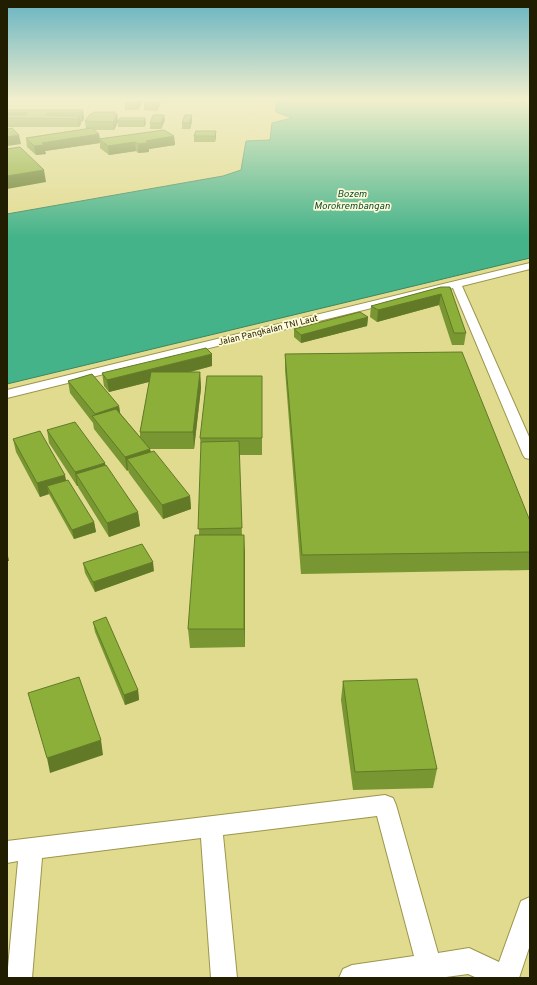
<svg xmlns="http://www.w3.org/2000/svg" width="537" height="985" font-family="Overpass,sans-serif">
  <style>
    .water { fill: #45b389; stroke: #3a8660 }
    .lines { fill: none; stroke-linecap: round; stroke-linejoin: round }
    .minor-casing { stroke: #9c954b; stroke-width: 2 }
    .minor { fill: #fff; fill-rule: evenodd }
    .wall { fill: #789631 }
    .shaded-wall { fill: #627a28 }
    .building { fill: #8caf39; stroke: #627a28 }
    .labels { text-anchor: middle; stroke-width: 3.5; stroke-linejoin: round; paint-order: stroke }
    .far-street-label { font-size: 9px; fill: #201d00; stroke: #fdfad5 }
    .far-water-label { font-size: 10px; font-style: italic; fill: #0d4b35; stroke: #fdfad5 }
  </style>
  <rect width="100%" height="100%" fill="#e1db8f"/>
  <!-- water -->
  <polygon class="water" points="276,99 523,99 530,108 530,258 7,384 7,214 223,176 241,170 246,141 270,140 272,123 292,118 276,112"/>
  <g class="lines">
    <defs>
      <g id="minor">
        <polygon points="530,263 530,269 462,286 530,439 530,459 525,458 523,455 453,288 7,398 7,390"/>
        <polygon points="385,795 393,798 396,805 438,953 469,948 499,962 521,901 530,897 530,945 519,978 477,978 468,974 439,978 339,978 343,969 352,965 414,956 377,816 223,835 237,978 211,978 201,838 42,858 32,978 7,978 18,861 7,863 7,841"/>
      </g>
    </defs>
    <!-- minor casing -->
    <use href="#minor" class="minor-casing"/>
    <!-- minor -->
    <use href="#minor" class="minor"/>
  </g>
  <!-- wall -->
  <g class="wall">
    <polygon points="125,99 173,99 172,101 161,102 157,111 144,110 144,101 143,101 138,110 125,110"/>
    <polygon points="7,110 83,110 84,119 82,122 81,122 81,124 79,127 7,127"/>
    <polygon points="115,114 117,114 118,121 145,118 146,124 144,127 118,127 118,122 114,130 94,130 99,134 100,139 174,136 175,145 149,149 149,152 138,153 136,151 109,155 100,148 100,143 45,151 46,154 36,155 27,147 26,138 86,129 85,121"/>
    <polygon points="192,115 192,121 190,129 182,129 182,123"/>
    <polygon points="165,120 161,129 150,129 150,123"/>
    <polygon points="196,131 216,131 216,137 215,142 194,142 194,136"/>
    <polygon points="441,287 466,333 464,345 452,345 439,305 377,322 370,317 371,306"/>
    <polygon points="368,317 367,326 301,343 294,337 294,329"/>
    <polygon points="285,354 530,521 530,570 301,574 285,370"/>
    <polygon points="212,366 191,372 200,372 201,388 194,449 150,449 151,452 190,496 191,509 163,519 129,473 128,470 127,471 94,429 93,423 70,393 68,381 119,406 120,413 140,437 140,432 149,382 109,392 104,386 102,373"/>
    <polygon points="262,376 262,455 239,455 242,535 245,553 245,647 190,648 188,629 199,535 201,448 200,438"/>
    <polygon points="47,430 105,463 105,465 138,512 140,526 109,537 78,487 78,486 77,486 49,443"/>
    <polygon points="13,439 66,480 94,522 96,532 74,539 49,494 40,497 16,452"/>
    <polygon points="83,563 154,571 95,592 85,573"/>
    <polygon points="93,622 138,690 139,700 125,705 95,632"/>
    <polygon points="343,681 437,769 433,788 353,790 341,700"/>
  </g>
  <!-- shaded-wall -->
  <g class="shaded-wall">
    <polygon points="137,99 143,99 143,101 138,110"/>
    <polygon points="156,99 173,99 172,101 161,102 157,111"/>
    <polygon points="83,110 84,119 82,122 81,113"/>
    <polygon points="115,112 115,117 117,114 118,122 114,130 113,122 114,114"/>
    <polygon points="164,115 165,120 161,129 161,123"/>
    <polygon points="192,115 192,121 190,129 189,123"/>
    <polygon points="80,116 81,124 79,127 78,119"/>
    <polygon points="145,118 146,124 144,127 144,121"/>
    <polygon points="216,131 216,137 215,142 215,136"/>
    <polygon points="99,134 100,143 45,151 46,154 36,155 34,146 42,143"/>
    <polygon points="19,135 21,144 7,146 7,137"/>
    <polygon points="174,136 175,145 149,149 149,152 138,153 138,144 146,141"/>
    <polygon points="135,142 136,151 109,155 108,146"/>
    <polygon points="44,170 46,182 7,189 7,176"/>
    <polygon points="441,294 439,305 377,322 378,310"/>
    <polygon points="368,317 367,326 301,343 301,335"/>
    <polygon points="212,354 212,366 109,392 107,380"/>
    <polygon points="200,372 201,388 194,449 193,432"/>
    <polygon points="119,406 121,419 96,420 95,414"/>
    <polygon points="150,449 152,462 127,459 128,470 127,471 125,457"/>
    <polygon points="105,463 107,477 76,474 78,486 77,486 75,472"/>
    <polygon points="65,475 68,489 47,486 49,494 40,497 37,483"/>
    <polygon points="190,496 191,509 163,519 162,505"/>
    <polygon points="138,512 140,526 109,537 107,523"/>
    <polygon points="94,522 96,532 74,539 72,530"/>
    <polygon points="244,535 245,553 245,647 244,629"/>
    <polygon points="7,551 9,561 7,561"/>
    <polygon points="153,562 154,571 95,592 93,582"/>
    <polygon points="138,690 139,700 125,705 124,695"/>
    <polygon points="101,740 103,755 50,773 47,758"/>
  </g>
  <!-- building -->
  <g class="building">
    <polygon points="125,99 137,99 137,100"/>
    <polygon points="144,99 156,99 156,100 143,100"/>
    <polygon points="7,110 83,110 81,113 47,113 46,115 80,116 78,119 7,118 7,115 26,115 28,113 7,113"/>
    <polygon points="95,112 115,112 114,114 117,114 113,122 85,121 90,114"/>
    <polygon points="153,115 164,115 161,123 150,123"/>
    <polygon points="185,115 192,115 189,123 182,123"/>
    <polygon points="120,118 145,118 144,121 118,121"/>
    <polygon points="12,128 19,135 7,137 7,129"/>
    <polygon points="92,128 99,134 42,143 44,145 34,146 26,138"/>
    <polygon points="164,130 174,136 146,141 148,143 138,144 135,142 108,146 99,139"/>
    <polygon points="196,131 216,131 215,136 194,136"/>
    <polygon points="20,147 44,170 7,176 7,149"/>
    <polygon points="441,287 450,287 466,333 454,333 441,294 378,310 371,306"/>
    <polygon points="360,312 368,317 301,335 294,329"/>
    <polygon points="206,348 212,354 107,380 102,373"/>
    <polygon points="462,352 530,521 530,552 302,555 285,354"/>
    <polygon points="151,372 200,372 193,432 140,432"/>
    <polygon points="92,374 119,406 95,414 68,381"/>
    <polygon points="207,376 262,376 262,438 200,438"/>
    <polygon points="116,409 150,449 125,457 92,416"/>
    <polygon points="75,422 105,463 75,472 47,430"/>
    <polygon points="40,431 65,475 37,483 13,439"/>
    <polygon points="239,441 242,528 198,529 201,442"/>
    <polygon points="154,451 190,496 162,505 127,459"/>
    <polygon points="106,465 138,512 107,523 76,474"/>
    <polygon points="68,480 94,522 72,530 47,486"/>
    <polygon points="195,535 244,535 244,629 188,629"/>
    <polygon points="142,544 153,562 93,582 83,563"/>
    <polygon points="106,617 138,690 124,695 93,622"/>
    <polygon points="79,677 101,740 47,758 28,693"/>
    <polygon points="417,679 437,769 355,772 343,681"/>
  </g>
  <!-- sky -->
  <linearGradient id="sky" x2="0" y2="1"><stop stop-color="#67b4c2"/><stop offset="0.42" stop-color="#f2efcd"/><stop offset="1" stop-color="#f2efcd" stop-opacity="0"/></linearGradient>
  <rect width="537" height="237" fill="url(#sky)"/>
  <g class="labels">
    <!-- far-street labels -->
    <g class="far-street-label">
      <text transform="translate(268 330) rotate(-14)" y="3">Jalan Pangkalan TNI Laut</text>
    </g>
    <!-- far-water labels -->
    <g class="far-water-label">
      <text x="352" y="197">Bozem<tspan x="352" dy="12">Morokrembangan</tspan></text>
    </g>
  </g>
  <!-- border -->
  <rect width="537" height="985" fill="none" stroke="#201d00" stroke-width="16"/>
</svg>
